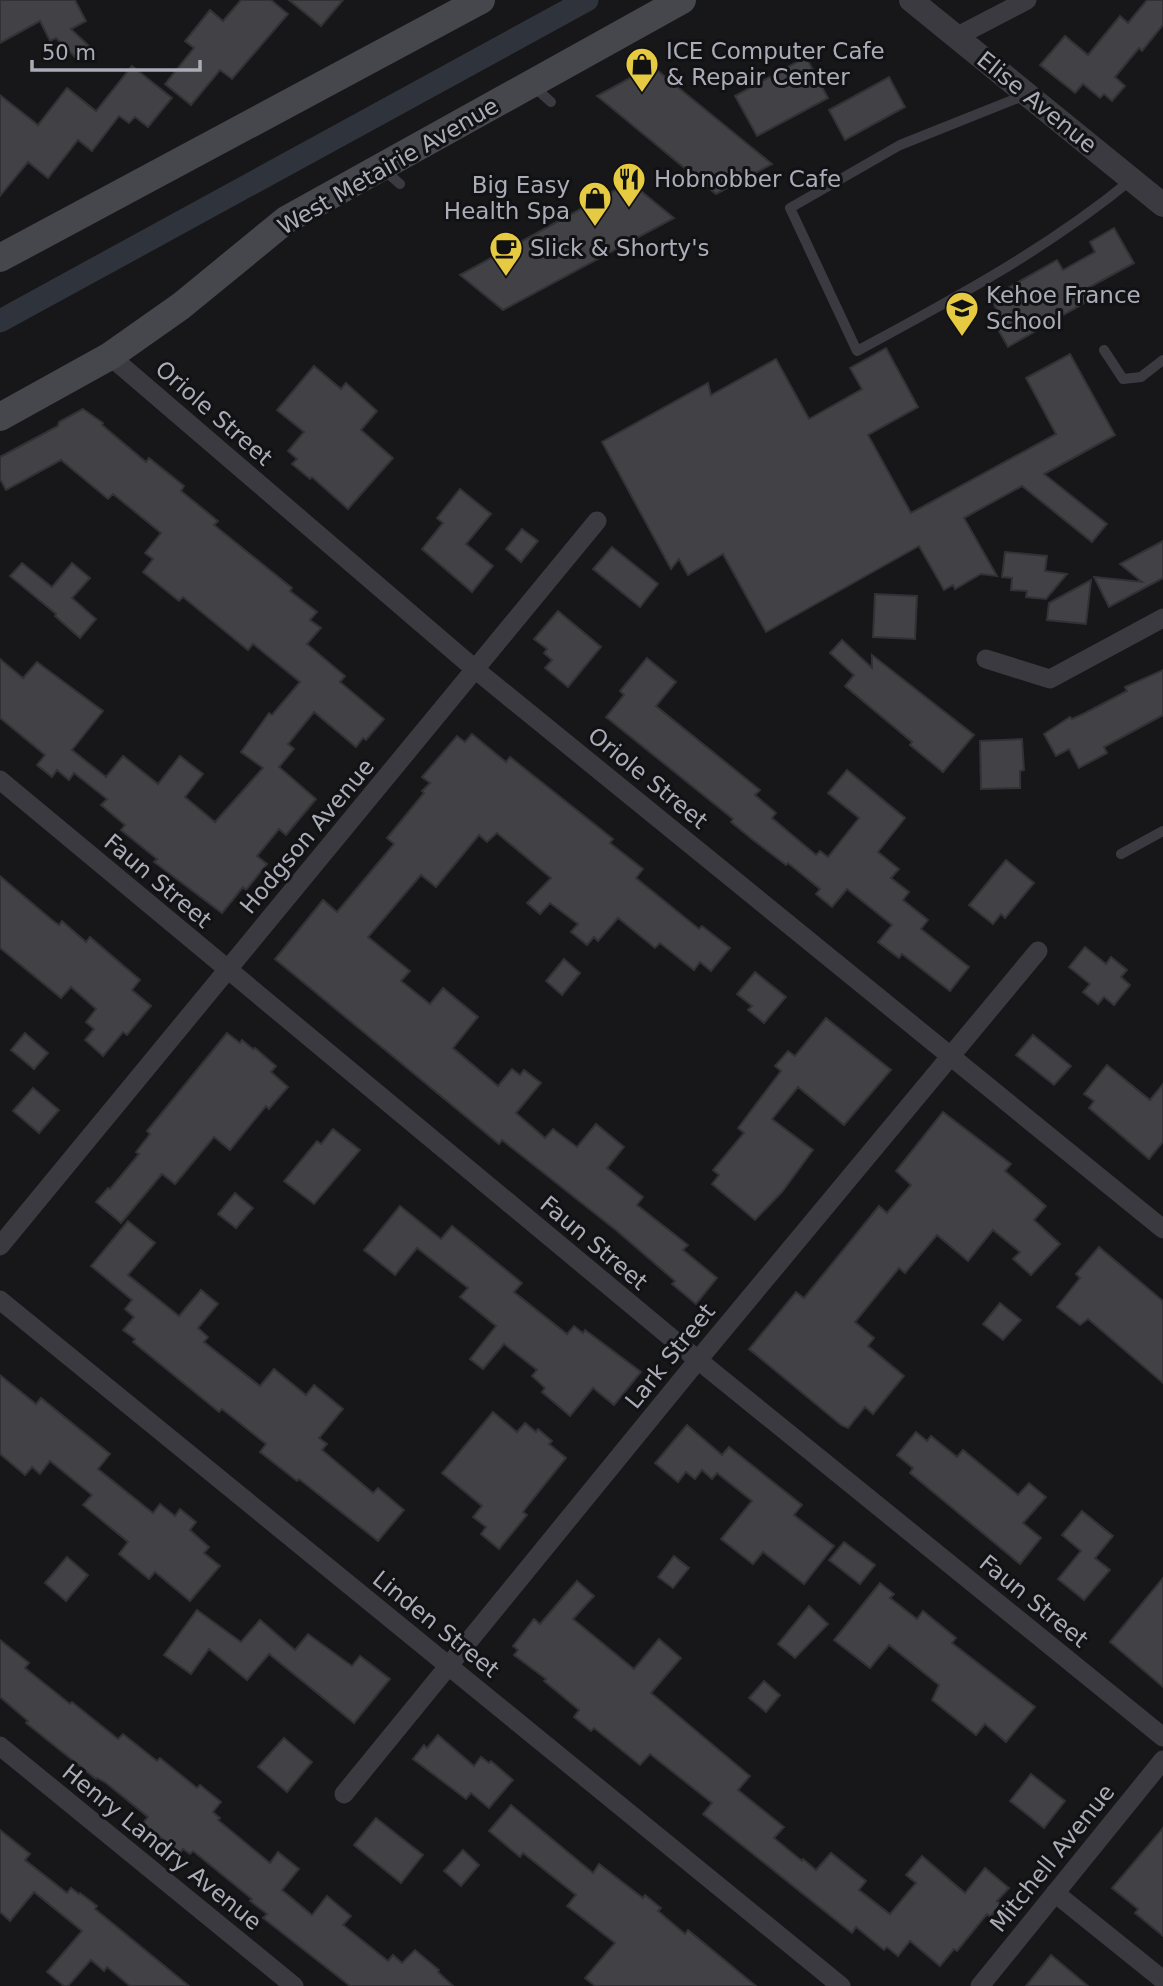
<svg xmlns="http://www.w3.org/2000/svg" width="1163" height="1986" font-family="'DejaVu Sans',sans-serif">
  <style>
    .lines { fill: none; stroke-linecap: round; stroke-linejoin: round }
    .canal { stroke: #2e333c; stroke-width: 23 }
    .building { fill: #424146; stroke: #323135; stroke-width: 2 }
    .service { stroke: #3a3a40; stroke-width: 10 }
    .minor { stroke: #3a3a40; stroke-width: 19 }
    .tertiary { stroke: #3a3a40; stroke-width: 24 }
    .secondary { stroke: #46474d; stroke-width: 28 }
    .labels { text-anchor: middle; stroke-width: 6; stroke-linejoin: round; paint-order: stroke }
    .poi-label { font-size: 23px; fill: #aaacb8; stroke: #121214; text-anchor: start }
    .street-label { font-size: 23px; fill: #aaacb8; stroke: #121214 }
  </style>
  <rect width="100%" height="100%" fill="#171719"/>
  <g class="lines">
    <!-- canal -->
    <polyline class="canal" points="0,321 587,0"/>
  </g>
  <!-- building -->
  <g class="building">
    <polygon points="0,0 75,0 86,21 71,29 89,46 77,59 56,38 50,41 40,21 0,43"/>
    <polygon points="241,0 271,0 288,14 232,79 220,70 191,105 165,84 194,48 185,41 210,10 223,21"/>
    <polygon points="289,0 343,0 321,26"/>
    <polygon points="1147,0 1163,0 1163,25 1142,51 1139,48 1115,77 1125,86 1112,101 1104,94 1100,98 1083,84 1075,93 1040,65 1065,36 1088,55 1120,16 1128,23"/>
    <polygon points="806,57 828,98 757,136 735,96"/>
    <polygon points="132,66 172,98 148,127 135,117 129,123 119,116 92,151 78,140 48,178 28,162 0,196 0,95 38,125 67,88 96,111"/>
    <polygon points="652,66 772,164 716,194 597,96"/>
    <polygon points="889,77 905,107 845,140 829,110"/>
    <polygon points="630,182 674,218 503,310 460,275"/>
    <polygon points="1114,228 1134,263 1086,289 1091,299 1008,347 992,319 1000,315 990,298 1057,260 1063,270 1095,252 1090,242"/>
    <polygon points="886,348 918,407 868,435 911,513 1056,434 1026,378 1070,354 1115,435 1044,474 1107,524 1092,542 1022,486 964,518 997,576 981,574 955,589 953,585 944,590 919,546 766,632 723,554 688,575 679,559 671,569 602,442 708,383 711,395 776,359 809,419 862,389 850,368"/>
    <polygon points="314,366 341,389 346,383 377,411 361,430 393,458 348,509 312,477 310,479 292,464 297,459 288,451 304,432 277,410"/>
    <polygon points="83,409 103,423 102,425 146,462 149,458 184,486 181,491 218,521 214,525 292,588 290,591 317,612 310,620 321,628 307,644 345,676 340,682 384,719 366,740 363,738 356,747 314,712 288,744 294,749 279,767 316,799 286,835 279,829 257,856 267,864 246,890 243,887 222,913 154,862 157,859 121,830 125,825 101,805 107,799 74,773 69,780 57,770 52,777 37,765 45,755 0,718 0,659 23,678 37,662 103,711 72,750 106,777 123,756 158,784 180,756 203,774 185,797 215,822 263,768 241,752 269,713 272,715 300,682 253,644 248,650 183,597 179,601 143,572 153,559 145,553 161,533 113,494 108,499 61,460 6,490 0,479 0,457 58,426 59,422"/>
    <polygon points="460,489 491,514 466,544 493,566 472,592 422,549 443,523 437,518"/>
    <polygon points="522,529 538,541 521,562 506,549"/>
    <polygon points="1163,541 1163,578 1109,607 1094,577 1142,582 1120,564"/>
    <polygon points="612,547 658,584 640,607 593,569"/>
    <polygon points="1005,552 1047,556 1045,571 1067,574 1046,599 1026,597 1027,591 1011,590 1012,578 1002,577"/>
    <polygon points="22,563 52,587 72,563 90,578 72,598 96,619 80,638 55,616 56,614 10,576"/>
    <polygon points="1091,580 1086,624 1047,620 1049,603"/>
    <polygon points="875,594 917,596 915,639 873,637"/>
    <polygon points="558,611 601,647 568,687 545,668 552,660 544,653 547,649 534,639"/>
    <polygon points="842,640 872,668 872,655 974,735 943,772 910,745 912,742 845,686 854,675 830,653"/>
    <polygon points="647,658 676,682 656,706 760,790 755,795 776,813 772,818 816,855 820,851 828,857 859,818 828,793 847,770 905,818 878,852 899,869 891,878 909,892 903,900 928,920 921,929 969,967 950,991 902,954 899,958 878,942 892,925 847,889 832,907 816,894 820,889 788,863 786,865 753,840 731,822 733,819 606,717 624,695 620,691"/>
    <polygon points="1163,670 1163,715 1104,747 1107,753 1079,768 1069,749 1056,756 1044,734 1070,717 1072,719 1085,713 1127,691 1125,687"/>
    <polygon points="472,734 506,762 510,757 613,839 610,843 643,869 636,878 699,929 702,926 730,948 711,971 700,962 694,970 660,943 655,948 618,918 598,941 594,937 587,945 571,932 578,924 550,903 540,914 527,903 551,878 497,833 487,842 479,835 436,887 421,875 368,937 410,971 401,981 430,1004 443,988 478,1017 453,1048 498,1086 512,1069 520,1075 524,1070 541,1083 516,1113 545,1138 553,1129 577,1147 596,1124 624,1147 607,1168 643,1197 637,1205 688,1245 683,1250 717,1278 696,1304 672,1284 675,1281 617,1231 502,1140 499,1144 275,959 323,900 337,912 394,844 387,838 424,793 422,791 430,783 422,777 457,736 465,742"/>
    <polygon points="1022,739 1024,770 1020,771 1020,788 981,789 980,741"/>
    <polygon points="1006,860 1034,883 1005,918 1001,914 993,924 969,905"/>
    <polygon points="0,876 52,920 59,925 62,921 86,942 90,937 140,980 132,990 151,1006 127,1035 123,1032 103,1056 85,1040 94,1029 86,1022 96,1009 71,987 61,998 0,948"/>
    <polygon points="1085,947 1106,964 1111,957 1127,970 1121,977 1130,985 1114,1005 1104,997 1098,1004 1083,992 1090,984 1069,967"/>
    <polygon points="564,959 580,973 562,995 546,981"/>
    <polygon points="755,972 786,997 764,1023 748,1010 752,1006 737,994"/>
    <polygon points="826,1018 891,1070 844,1125 798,1087 772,1119 813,1150 782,1192 755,1220 712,1184 719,1175 713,1170 744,1133 738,1128 781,1071 775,1066 788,1051 795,1056"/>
    <polygon points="25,1033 48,1053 34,1069 11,1050"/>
    <polygon points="227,1033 240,1043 242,1040 253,1049 255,1048 276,1066 271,1072 288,1087 269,1109 266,1106 230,1150 214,1137 175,1184 162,1174 121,1223 96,1202 108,1188 110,1189 139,1154 136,1152 150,1134 147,1131"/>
    <polygon points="1033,1035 1071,1066 1054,1085 1016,1055"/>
    <polygon points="1107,1065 1150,1100 1163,1084 1163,1142 1149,1159 1089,1108 1094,1101 1084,1094"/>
    <polygon points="33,1088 59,1110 39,1133 13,1111"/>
    <polygon points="943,1112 1011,1164 1005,1171 1046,1206 1034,1220 1060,1244 1031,1275 1013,1259 1020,1252 993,1230 968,1261 937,1235 905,1273 899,1268 855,1322 874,1338 868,1346 904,1376 873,1414 865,1407 848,1428 841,1425 749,1349 796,1292 804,1298 879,1206 887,1213 911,1185 896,1171"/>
    <polygon points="333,1129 360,1150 314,1204 284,1181 317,1141 321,1144"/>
    <polygon points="235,1193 253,1208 236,1228 218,1214"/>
    <polygon points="400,1206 441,1239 452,1226 522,1283 514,1292 567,1334 574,1326 583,1333 585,1330 641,1372 614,1405 593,1388 570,1416 542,1392 545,1388 532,1376 537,1370 504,1344 483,1369 470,1359 496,1326 460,1297 468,1288 417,1248 395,1275 364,1250"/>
    <polygon points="128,1221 155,1243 128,1275 179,1316 201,1290 218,1304 198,1328 208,1337 204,1342 260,1386 274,1369 306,1395 314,1385 343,1409 319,1438 327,1444 322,1450 373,1493 378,1488 404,1510 378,1541 299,1479 297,1481 260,1452 266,1444 222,1409 219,1412 133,1342 135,1339 123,1330 134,1317 125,1309 132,1300 91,1266"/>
    <polygon points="1099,1247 1163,1301 1163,1383 1088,1319 1080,1325 1057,1307 1080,1278 1076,1274"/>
    <polygon points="1000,1303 1021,1320 1003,1340 983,1324"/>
    <polygon points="0,1375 36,1404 41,1398 110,1454 98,1469 153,1513 160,1504 175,1516 180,1509 196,1522 190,1530 209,1547 204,1553 220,1566 190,1601 155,1572 149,1579 119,1554 128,1542 83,1505 92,1495 50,1461 40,1474 32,1467 25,1475 0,1454"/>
    <polygon points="493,1412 517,1432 525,1423 536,1432 538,1429 552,1441 549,1444 566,1458 529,1504 523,1512 527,1515 499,1549 481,1534 486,1527 473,1517 482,1506 442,1473"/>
    <polygon points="687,1425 722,1455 729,1447 802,1505 794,1515 834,1546 804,1584 763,1552 753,1564 721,1539 752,1501 717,1473 712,1479 702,1470 695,1479 686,1472 678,1482 655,1463"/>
    <polygon points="916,1432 927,1441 931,1436 957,1457 963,1450 1018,1495 1029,1483 1046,1497 1023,1523 1041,1538 1020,1564 910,1473 913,1468 897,1455"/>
    <polygon points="1082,1511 1113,1536 1095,1558 1110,1570 1084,1600 1058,1579 1081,1551 1062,1535"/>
    <polygon points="844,1542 875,1565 860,1584 829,1560"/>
    <polygon points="674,1556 689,1568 673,1588 658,1577"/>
    <polygon points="67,1557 88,1575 66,1601 45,1583"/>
    <polygon points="1163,1578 1163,1687 1110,1642"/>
    <polygon points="577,1581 594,1596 573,1619 634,1669 659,1639 681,1658 651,1693 750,1776 738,1790 784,1827 774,1838 802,1861 803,1859 816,1870 831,1853 866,1881 859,1890 890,1914 916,1883 906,1875 922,1856 965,1893 985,1868 1009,1888 997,1901 1001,1904 990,1917 987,1914 957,1951 954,1949 940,1966 910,1941 898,1956 887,1947 884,1950 856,1927 852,1933 703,1814 712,1803 650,1754 640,1765 594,1728 591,1731 574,1717 579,1710 544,1681 546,1679 514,1655 518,1650 513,1646 534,1619 540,1624"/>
    <polygon points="880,1583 894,1594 890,1598 917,1619 923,1611 956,1638 952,1643 1035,1707 1006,1742 985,1724 976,1735 932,1700 939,1685 889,1645 870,1668 834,1640"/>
    <polygon points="809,1606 828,1624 795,1658 778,1644"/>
    <polygon points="197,1610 241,1642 260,1620 295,1650 308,1634 352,1666 360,1656 390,1679 354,1723 269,1654 247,1680 209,1649 191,1674 164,1655"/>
    <polygon points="0,1640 29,1663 25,1668 70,1704 72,1702 118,1739 123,1734 157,1761 160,1758 197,1788 200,1785 221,1802 213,1812 220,1818 218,1820 270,1863 278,1852 299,1869 282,1890 312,1915 327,1896 351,1916 343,1925 388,1961 393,1955 402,1963 415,1950 439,1970 438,1972 453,1986 350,1986 263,1918 267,1914 250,1901 252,1899 193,1851 190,1854 183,1849 180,1853 143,1823 148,1817 106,1783 97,1778 96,1779 26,1723 28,1721 0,1697"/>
    <polygon points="764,1681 780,1695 766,1712 749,1698"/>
    <polygon points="438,1735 474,1766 481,1757 489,1763 491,1761 513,1780 489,1808 471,1793 466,1799 413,1759 424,1745 427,1748"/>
    <polygon points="284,1738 312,1762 287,1792 258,1767"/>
    <polygon points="1031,1774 1065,1801 1044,1828 1010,1801"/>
    <polygon points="511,1805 593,1873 599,1864 643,1898 645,1895 661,1908 658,1911 685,1934 688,1930 756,1986 595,1986 585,1978 615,1943 567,1906 576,1895 523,1853 520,1857 489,1831"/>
    <polygon points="376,1818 423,1855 401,1883 354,1845"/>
    <polygon points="1163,1828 1163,1936 1135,1913 1138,1909 1112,1888"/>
    <polygon points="0,1830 30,1854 25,1860 67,1893 71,1888 79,1894 80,1893 97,1906 95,1909 189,1986 130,1986 107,1967 104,1971 91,1960 68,1986 64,1986 47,1972 82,1931 34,1892 10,1921 0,1912"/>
    <polygon points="463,1850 479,1865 461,1886 444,1871"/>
    <polygon points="1051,1955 1088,1986 1026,1986"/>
  </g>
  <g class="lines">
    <!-- service -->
    <g class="service">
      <polyline points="533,86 551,102"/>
      <path d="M1023 96 900 145 790 208 857 351C952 300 1047 249 1131 180"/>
      <polyline points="384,170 400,184"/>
      <polyline points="1104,350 1123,379 1141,377 1163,360"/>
      <polyline points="1121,854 1163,831"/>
    </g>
    <!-- minor -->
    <g class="minor">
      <polyline points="956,37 1027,0"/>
      <polyline points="110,356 476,670 1163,1229"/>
      <polyline points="986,659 1050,679 1163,618"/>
      <polyline points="0,780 698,1360 1163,1737"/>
      <polyline points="0,1246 597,521"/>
      <polyline points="0,1300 841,1986"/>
      <polyline points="0,1746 294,1986"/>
      <polyline points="344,1794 698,1360 1038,951"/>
      <polyline points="1055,1893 1163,1980"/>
      <polyline points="980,1986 1163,1760"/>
    </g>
    <!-- tertiary -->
    <polyline class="tertiary" points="911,0 1163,205"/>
    <!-- secondary -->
    <g class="secondary">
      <polyline points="0,258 481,0"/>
      <polyline points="0,417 110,356 181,306 286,220 682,0"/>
    </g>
  </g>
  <!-- icons -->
  <defs>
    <symbol id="shop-pin" viewBox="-11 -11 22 30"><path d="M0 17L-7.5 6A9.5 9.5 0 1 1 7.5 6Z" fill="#e6cb42" stroke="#121214"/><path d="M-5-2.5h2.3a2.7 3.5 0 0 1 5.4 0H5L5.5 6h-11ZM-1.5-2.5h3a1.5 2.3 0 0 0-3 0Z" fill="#111"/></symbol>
    <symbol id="restaurant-pin" viewBox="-11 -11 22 30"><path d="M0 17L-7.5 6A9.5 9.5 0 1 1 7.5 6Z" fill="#e6cb42" stroke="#121214"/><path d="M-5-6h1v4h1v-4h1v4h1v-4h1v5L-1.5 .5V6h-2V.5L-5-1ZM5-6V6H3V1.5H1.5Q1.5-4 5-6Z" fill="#111"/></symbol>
    <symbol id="cafe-pin" viewBox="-11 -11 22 30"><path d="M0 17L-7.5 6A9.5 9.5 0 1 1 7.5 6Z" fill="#e6cb42" stroke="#121214"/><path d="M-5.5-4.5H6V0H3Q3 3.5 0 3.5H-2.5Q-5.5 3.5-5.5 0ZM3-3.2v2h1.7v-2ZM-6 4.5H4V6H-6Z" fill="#111"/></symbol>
    <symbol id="school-pin" viewBox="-11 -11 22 30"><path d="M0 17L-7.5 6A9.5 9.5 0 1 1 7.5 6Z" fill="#e6cb42" stroke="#121214"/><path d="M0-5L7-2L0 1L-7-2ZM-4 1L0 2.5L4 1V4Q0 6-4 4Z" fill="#111"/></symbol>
  </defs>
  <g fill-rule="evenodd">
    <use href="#shop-pin" x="623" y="45" width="38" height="52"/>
    <use href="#restaurant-pin" x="610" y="160" width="38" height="52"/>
    <use href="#shop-pin" x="576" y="179" width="38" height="52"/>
    <use href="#cafe-pin" x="487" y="229" width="38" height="52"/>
    <use href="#school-pin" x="943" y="289" width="38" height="52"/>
  </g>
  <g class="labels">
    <!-- poi labels -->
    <g class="poi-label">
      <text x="666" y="59">ICE Computer Cafe<tspan x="666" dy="26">&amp; Repair Center</tspan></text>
      <text x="654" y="187">Hobnobber Cafe</text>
      <text x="570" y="193" text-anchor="end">Big Easy<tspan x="570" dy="26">Health Spa</tspan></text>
      <text x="530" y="256">Slick &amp; Shorty's</text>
      <text x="986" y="303">Kehoe France<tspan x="986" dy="26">School</tspan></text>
    </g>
    <!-- street labels -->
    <g class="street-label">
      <text transform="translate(1037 102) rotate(39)" y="8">Elise Avenue</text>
      <text transform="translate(388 166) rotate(-30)" y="8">West Metairie Avenue</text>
      <text transform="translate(214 413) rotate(41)" y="8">Oriole Street</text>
      <text transform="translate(648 778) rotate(39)" y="8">Oriole Street</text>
      <text transform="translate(307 836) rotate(-50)" y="8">Hodgson Avenue</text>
      <text transform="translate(158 881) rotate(40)" y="8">Faun Street</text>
      <text transform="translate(594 1243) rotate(40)" y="8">Faun Street</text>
      <text transform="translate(670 1356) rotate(-51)" y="8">Lark Street</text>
      <text transform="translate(1034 1601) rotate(39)" y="8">Faun Street</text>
      <text transform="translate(436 1624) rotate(39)" y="8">Linden Street</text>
      <text transform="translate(162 1847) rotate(39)" y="8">Henry Landry Avenue</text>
      <text transform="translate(1052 1858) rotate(-51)" y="8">Mitchell Avenue</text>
    </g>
  </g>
  <!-- scale -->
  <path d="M32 60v10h168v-10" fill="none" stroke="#aaacb8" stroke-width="3.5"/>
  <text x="42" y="60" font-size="21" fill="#aaacb8" stroke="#121214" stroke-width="5" paint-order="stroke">50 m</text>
</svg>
